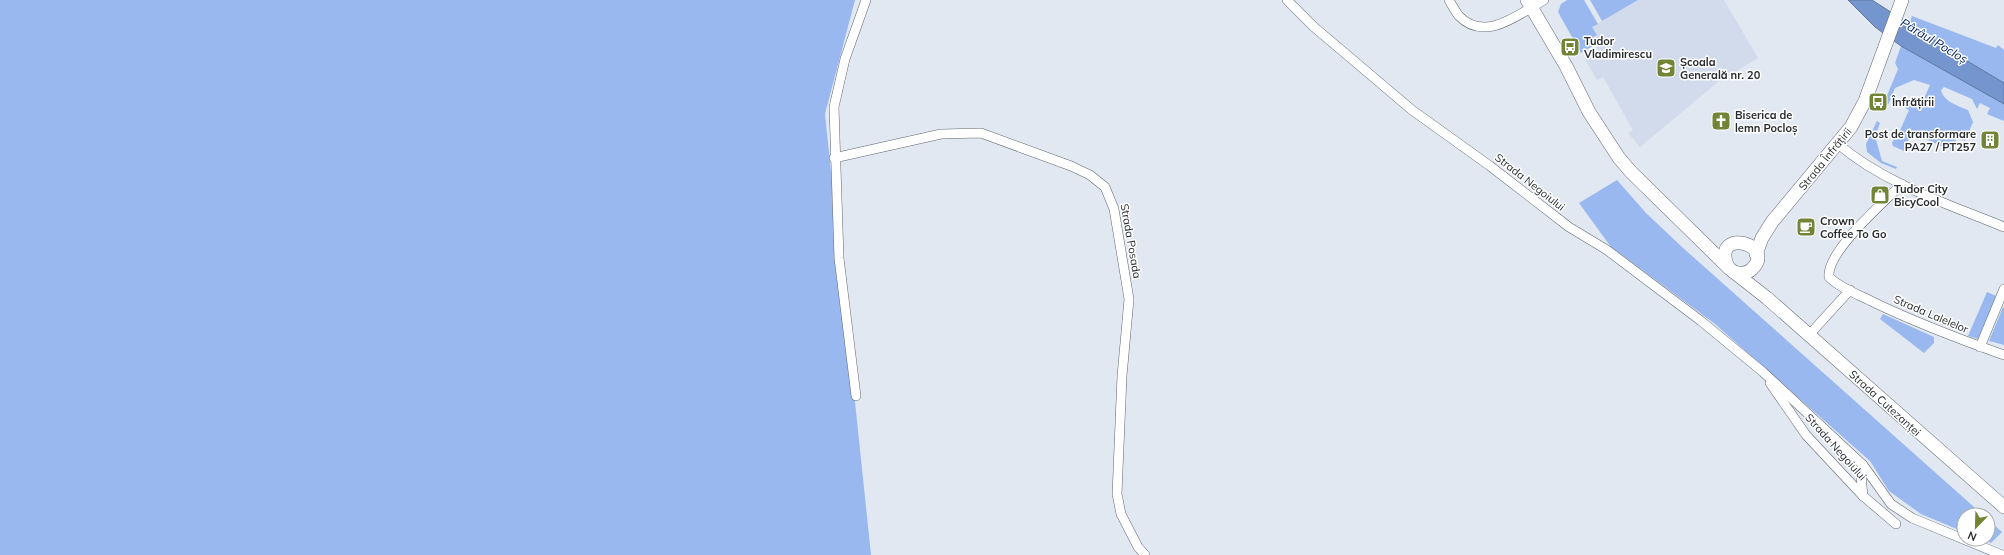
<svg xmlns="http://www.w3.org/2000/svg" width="2004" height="555" font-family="Mulish,sans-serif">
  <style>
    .built { fill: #d2dbeb }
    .green { fill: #98b8ef }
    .water { fill: #7495ce; stroke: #5e769f }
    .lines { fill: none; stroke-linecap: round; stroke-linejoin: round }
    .street-casing { stroke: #61666e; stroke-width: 10 }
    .secondary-casing { stroke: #61666e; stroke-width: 14 }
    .street { stroke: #fff; stroke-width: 9 }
    .secondary { stroke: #fff; stroke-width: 13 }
    .labels { text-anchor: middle; stroke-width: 3; stroke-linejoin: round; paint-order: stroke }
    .poi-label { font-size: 11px; font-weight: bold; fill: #2a2d30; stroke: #fff; text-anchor: start }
    .street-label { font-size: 11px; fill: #2a2d30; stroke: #fff }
    .water-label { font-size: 12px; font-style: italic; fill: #012366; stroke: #fff }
  </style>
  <rect width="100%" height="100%" fill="#e2e8f2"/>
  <!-- built -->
  <polygon class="built" points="1638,0 1724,0 1758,58 1718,82 1640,147 1628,133 1633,130 1603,77 1597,80 1585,59 1599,51 1592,38 1592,27"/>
  <!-- green -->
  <g class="green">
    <polygon points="0,0 855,0 825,114 871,555 0,555"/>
    <polygon points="1567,0 1584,0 1598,24 1592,27 1597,35 1592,38 1596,44 1581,53 1558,12 1561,4"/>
    <polygon points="1590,0 1638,0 1602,21"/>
    <polygon points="1912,16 1996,48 1998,45 2004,50 2004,83 1909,25"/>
    <path d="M1901 46 2004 104V121L1987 114 1990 108 1980 103 1977 109 1972 99 1944 87 1941 90C1943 101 1958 106 1968 110L1973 122 1965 141 1957 138 1951 150 1911 133 1904 151 1893 146 1892 143 1896 135H1898L1909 110 1905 108 1909 100 1912 97 1922 103 1930 85 1914 80 1895 88 1888 105 1884 103 1898 69 1895 63Z"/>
    <polygon points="1877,121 1880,123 1875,136 1882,161 1897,167 1896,169 1881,163 1867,152 1866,144"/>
    <polygon points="1617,180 1646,213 1682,247 1983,515 1964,515 1964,532 1921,514 1889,491 1870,461 1715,324 1611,247 1579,203"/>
    <polygon points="1987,292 1996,296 1978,339 1968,336"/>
    <polygon points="2003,307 2004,308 2004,345 1989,341"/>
    <polygon points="1883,314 1934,337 1934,343 1924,353 1880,319"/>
    <polygon points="1988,520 2002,532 1991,543 1981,539 1988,539"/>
  </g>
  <!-- water -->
  <polygon class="water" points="1848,0 1872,0 1959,56 2004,83 2004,104 1901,46 1875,27"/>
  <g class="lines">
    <defs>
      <g id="street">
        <polyline points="1287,0 1314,27 1412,110 1490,166 1569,227 1607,250 1701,321 1763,372 1863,465 1891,504 1912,518 2002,555"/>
        <path d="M1449 0C1452 5 1455 11 1459 16 1485 43 1519 14 1544 0"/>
        <path d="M1838 144C1885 184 1948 204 2004 227"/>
        <polyline points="834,158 941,134 981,133 1071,166 1090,175 1105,187 1114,209 1129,299 1122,376 1117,494 1121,514 1138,547 1145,555"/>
        <path d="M1902 184C1884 202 1826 252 1829 277 1840 288 1857 294 1871 301 1914 322 1959 339 2004 355"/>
        <polyline points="1809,335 1850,290"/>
        <polyline points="1980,347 2004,289"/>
        <polyline points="1770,383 1806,435 1863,496"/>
        <polyline points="856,396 839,258 834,107 845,59 866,0"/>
        <polyline points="1863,465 1861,476 1863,496 1896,524"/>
      </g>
      <g id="secondary">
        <polyline points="1527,0 1566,66 1589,112 1619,158 1631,172 1730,269 1767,298 2004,507"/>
        <polyline points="1756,254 1762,238 1772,222 1851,127 1865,101 1902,0"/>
        <path d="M1727 265C1713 227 1777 244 1752 269 1747 274 1741 274 1734 272"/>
      </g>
    </defs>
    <!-- street casing -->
    <use href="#street" class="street-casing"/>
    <!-- secondary casing -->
    <use href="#secondary" class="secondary-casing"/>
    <!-- street -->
    <use href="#street" class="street"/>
    <!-- secondary -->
    <use href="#secondary" class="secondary"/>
  </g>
  <!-- icons -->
  <defs>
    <symbol id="bus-square" viewBox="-11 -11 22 22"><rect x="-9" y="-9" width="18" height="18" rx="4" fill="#728536" stroke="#fff"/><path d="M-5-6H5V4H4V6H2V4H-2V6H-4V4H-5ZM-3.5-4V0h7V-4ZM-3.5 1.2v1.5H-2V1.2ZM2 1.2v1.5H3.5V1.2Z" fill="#fff"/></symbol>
    <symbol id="school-square" viewBox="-11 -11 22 22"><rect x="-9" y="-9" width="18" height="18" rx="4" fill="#728536" stroke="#fff"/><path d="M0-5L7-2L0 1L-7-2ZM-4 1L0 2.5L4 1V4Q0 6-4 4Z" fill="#fff"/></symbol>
    <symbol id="church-square" viewBox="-11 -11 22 22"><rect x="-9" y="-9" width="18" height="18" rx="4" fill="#728536" stroke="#fff"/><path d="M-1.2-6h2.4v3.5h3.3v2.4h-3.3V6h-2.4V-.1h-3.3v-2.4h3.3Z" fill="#fff"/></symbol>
    <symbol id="building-square" viewBox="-11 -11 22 22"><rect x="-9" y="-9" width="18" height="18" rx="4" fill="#728536" stroke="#fff"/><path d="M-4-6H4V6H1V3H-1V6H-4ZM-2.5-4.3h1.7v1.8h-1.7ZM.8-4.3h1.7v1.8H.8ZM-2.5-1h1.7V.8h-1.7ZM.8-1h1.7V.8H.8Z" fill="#fff"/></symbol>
    <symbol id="shop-square" viewBox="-11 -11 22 22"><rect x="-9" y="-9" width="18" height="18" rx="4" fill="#728536" stroke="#fff"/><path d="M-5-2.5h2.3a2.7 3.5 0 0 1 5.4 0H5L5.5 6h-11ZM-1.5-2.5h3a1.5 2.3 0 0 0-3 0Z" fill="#fff"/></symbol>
    <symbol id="cafe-square" viewBox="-11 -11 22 22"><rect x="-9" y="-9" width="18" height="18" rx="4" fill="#728536" stroke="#fff"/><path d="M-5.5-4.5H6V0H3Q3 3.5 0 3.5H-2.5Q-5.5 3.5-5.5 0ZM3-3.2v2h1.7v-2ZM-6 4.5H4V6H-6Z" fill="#fff"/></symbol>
  </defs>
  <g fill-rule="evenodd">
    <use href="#bus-square" x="1559" y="36" width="22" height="22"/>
    <use href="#school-square" x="1655" y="57" width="22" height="22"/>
    <use href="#bus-square" x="1867" y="91" width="22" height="22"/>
    <use href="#church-square" x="1710" y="110" width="22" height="22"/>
    <use href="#building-square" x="1979" y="129" width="22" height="22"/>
    <use href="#shop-square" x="1869" y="184" width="22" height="22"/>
    <use href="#cafe-square" x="1795" y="216" width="22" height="22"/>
  </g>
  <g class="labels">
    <!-- poi labels -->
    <g class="poi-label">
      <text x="1584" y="45">Tudor<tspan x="1584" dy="13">Vladimirescu</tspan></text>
      <text x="1680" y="66">Școala<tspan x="1680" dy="13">Generală nr. 20</tspan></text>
      <text x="1892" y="106">Înfrățirii</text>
      <text x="1735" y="119">Biserica de<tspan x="1735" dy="13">lemn Pocloș</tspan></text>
      <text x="1976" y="138" text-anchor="end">Post de transformare<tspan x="1976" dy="13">PA27 / PT257</tspan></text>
      <text x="1894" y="193">Tudor City<tspan x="1894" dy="13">BicyCool</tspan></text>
      <text x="1820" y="225">Crown<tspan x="1820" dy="13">Coffee To Go</tspan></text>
    </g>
    <!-- street labels -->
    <g class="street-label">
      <text transform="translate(1825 159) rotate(-51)" y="4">Strada Înfrățirii</text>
      <text transform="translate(1530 182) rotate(38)" y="4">Strada Negoiului</text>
      <text transform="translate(1131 241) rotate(80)" y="4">Strada Posada</text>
      <text transform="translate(1931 314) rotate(23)" y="4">Strada Lalelelor</text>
      <text transform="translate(1885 403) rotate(42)" y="4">Strada Cutezanței</text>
      <text transform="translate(1836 447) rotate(48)" y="4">Strada Negoiului</text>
    </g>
    <!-- water labels -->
    <g class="water-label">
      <text transform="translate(1934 41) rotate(31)" y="4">Pârâul Pocloș</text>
    </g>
  </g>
  <!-- north arrow -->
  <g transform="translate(1976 527) rotate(203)"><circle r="19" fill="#ffffff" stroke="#aaabac"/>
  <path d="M0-3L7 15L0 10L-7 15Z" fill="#728536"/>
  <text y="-6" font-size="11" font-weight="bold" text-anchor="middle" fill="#2a2d30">N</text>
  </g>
</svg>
